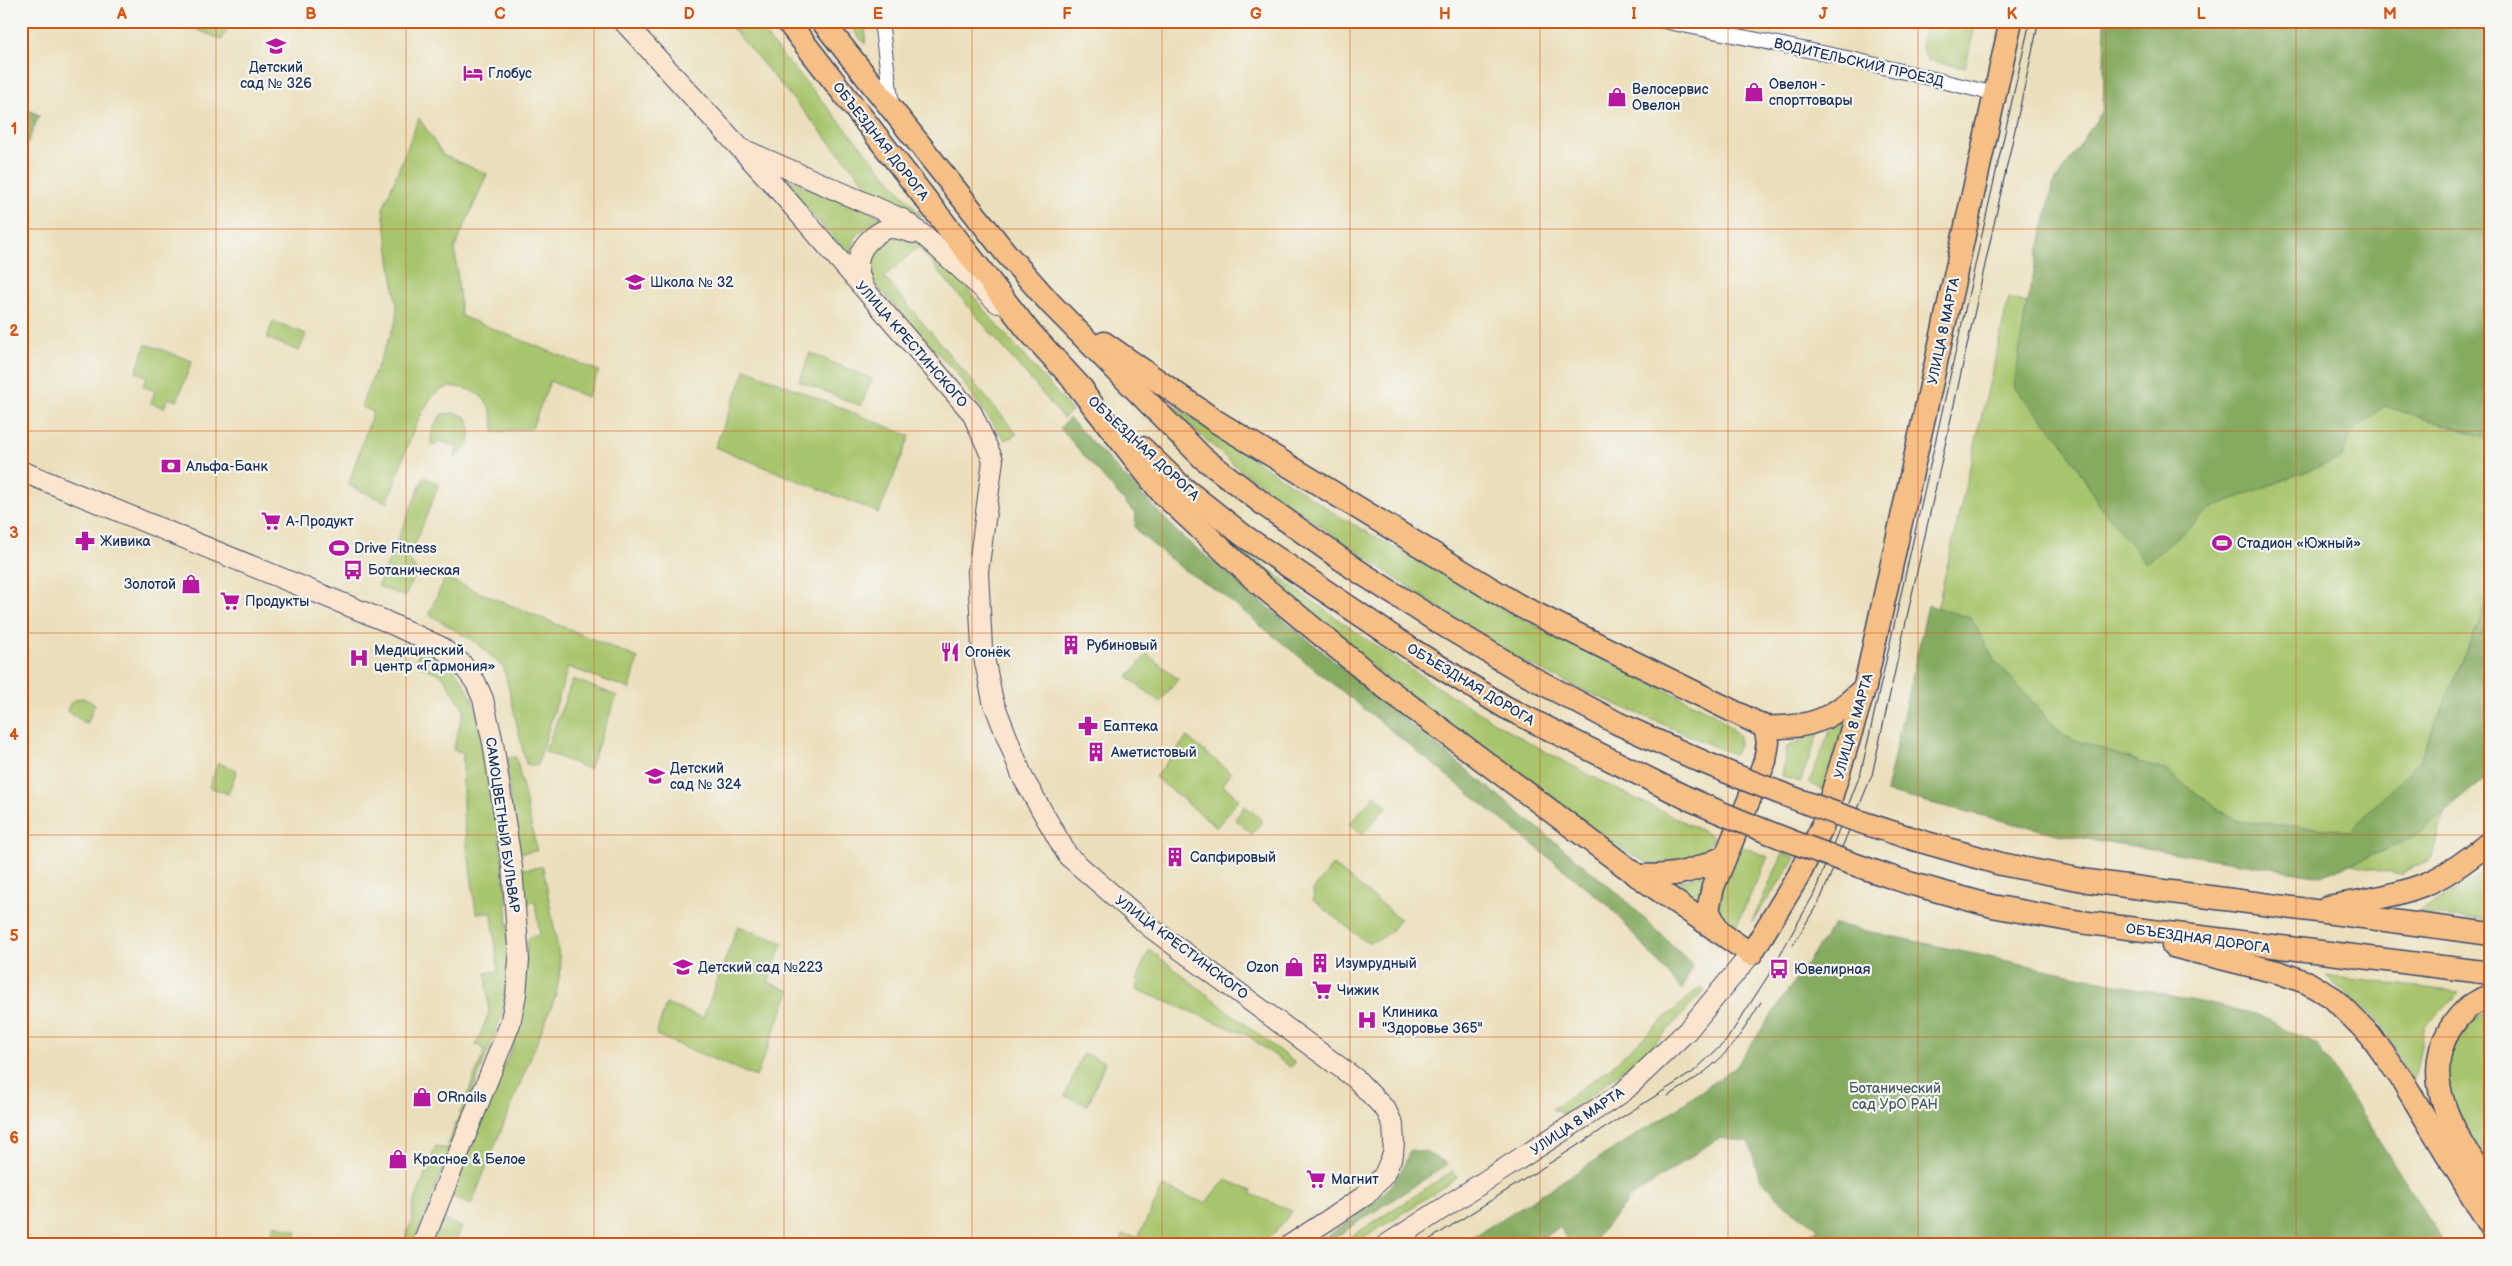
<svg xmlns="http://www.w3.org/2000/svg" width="2512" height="1266" font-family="'Balsamiq Sans',sans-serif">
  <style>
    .green { fill: #a7c56c; stroke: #617a65 }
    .forest { fill: #85aa60; stroke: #506c5f }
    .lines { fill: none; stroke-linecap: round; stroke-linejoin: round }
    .street-casing { stroke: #3a496c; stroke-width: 16 }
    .secondary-casing { stroke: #3a496c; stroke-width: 22 }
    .primary-casing { stroke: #3a496c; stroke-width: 25 }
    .street { stroke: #fff; stroke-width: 14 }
    .secondary { stroke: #fbe5cf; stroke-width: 20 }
    .primary { stroke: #f5bf86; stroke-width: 22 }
    .tram { stroke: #1b2f5e; stroke-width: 1 }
    .primary-bridge-casing { stroke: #3a496c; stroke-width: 25; stroke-linecap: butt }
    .primary-bridge { stroke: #f5bf86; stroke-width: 22 }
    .grid { fill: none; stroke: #d45514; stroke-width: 1; stroke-opacity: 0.55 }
    .labels { text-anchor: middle; stroke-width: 4.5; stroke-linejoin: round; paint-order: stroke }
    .street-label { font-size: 14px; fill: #1b2f5e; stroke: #f6f6f2 }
    .poi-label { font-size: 14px; fill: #1b2f5e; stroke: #f6f6f2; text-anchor: start }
    .park-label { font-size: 14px; fill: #455c62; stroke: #f6f6f2 }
    .neatline { fill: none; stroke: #d45514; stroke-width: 2 }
    .grid-label { font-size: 16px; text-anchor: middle; font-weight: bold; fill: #d45514 }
  </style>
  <rect width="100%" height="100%" fill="#f6f6f2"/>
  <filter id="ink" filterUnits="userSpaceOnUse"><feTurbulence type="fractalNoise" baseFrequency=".02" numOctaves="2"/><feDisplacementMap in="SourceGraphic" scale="10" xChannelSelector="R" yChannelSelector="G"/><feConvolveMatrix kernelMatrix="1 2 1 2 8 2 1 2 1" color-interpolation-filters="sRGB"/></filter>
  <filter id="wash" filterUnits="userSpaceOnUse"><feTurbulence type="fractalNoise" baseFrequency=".0096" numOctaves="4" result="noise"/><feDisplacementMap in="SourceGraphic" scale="20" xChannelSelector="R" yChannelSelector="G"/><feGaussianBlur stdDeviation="1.12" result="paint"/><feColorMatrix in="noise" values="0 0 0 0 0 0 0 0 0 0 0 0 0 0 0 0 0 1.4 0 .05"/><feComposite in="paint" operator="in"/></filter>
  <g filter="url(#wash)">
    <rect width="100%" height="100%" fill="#ebdeba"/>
    <!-- green -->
    <g class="green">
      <polygon points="177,21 230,21 222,40"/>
      <polygon points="726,21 753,21 922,217 873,192"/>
      <polygon points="846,21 866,21 865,44"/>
      <path d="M1930 21H1976L1965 68 1928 60C1918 46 1921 36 1930 21Z"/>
      <path d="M419 118 443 155 487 174 455 248 461 316 599 371 587 397 550 381 532 428 494 432C493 413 490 399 472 391 461 387 450 384 439 391 418 404 397 477 388 503L348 485 373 412 361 406 396 321 397 307 383 209Z"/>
      <polygon points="775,174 882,217 856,235 850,256"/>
      <polygon points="889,236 904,237 925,245 954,271 985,311 1072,411 1063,418 918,247 884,277 1017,434 1005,440 956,373 867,275 869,252"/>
      <polygon points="2009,298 2491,432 2491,655 2431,859 2400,874 1936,777 1902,761"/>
      <polygon points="273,321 306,334 299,351 267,338"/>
      <polygon points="146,344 192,361 177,401 168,398 164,408 151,403 155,391 143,386 147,376 136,372"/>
      <polygon points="810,353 872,379 861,406 799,381"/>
      <polygon points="746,369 910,436 879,513 715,447"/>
      <polygon points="1149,389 1337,515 1498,607 1718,716 1739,736 1739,745 1735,755 1585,691 1509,655 1385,571 1239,469"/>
      <path d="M458 413 467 418C474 439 470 444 455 459L457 447 439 441 431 446C431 432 433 425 442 414Z"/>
      <polygon points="424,477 439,484 409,559 417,572 405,597 378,586"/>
      <path d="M1225 538C1304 595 1382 653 1465 704 1544 754 1628 796 1713 836L1707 850 1698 859 1661 867 1644 861 1619 847 1337 641Z"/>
      <polygon points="445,578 638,658 630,689 568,667 537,766 526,764 504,668 475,642 429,614"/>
      <path d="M421 648C463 663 474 699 484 737 497 829 519 923 502 1015L415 1241 405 1238 413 1217 412 1208 436 1146 446 1149 485 1050 476 1045 489 1013 486 973 498 971 492 913H476L463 814V752L453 750 464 709 443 676 415 663Z"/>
      <polygon points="1147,654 1178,679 1160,702 1128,677"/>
      <polygon points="573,679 617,696 589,769 545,752"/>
      <path d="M83 698 95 704 87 724 67 711C70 702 73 699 83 698Z"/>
      <polygon points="1846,717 1827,791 1809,783 1830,731"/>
      <polygon points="1819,732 1800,782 1782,776 1787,747"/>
      <polygon points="1187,737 1231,773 1222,784 1239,799 1217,827 1155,777"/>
      <polygon points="516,757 537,851 518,853 510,805 507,758"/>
      <polygon points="218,763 237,770 228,794 209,787"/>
      <polygon points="1375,795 1387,806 1362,835 1349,824"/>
      <polygon points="1245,806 1263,821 1252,834 1235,819"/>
      <polygon points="1738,845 1768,857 1734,930 1723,920 1716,897"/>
      <polygon points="1783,853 1796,858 1752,922"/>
      <path d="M1333 865 1400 919C1390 931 1383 943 1366 942L1314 901 1313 890Z"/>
      <polygon points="543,867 561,966 556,995 471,1205 451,1196 514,1042 523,1009 527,942 530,937 540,935 535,902 525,903 521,869"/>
      <polygon points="2491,869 2491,920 2414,914"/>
      <polygon points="1707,873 1696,904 1668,885"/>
      <polygon points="738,926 783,943 768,982 790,991 756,1077 656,1035 666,1004 703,1018"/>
      <polygon points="1150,950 1295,1063 1290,1067 1247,1035 1136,989 1141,968"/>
      <polygon points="2325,976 2459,992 2425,1026 2413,1084 2381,1023"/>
      <polygon points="1700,987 1705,990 1653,1046 1566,1115 1552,1109 1610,1068"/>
      <polygon points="2491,1010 2491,1174 2450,1103 2445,1069 2449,1043 2466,1021"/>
      <polygon points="1083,1053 1105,1062 1088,1105 1065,1096"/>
      <polygon points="1453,1171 1457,1178 1353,1245 1338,1245"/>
      <polygon points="1226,1180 1252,1191 1251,1194 1292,1211 1275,1233 1253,1245 1120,1245 1123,1235 1138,1237 1163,1187 1205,1203"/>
      <polygon points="442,1219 462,1227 454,1245 432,1245"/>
      <polygon points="275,1224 297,1232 292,1245 267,1245"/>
    </g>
    <!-- forest -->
    <g class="forest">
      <polygon points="2105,21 2491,21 2491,420 2487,438 2384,406 2350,434 2342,458 2215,506 2146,563 2100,506 2062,441 2014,387 2026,308 2053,185 2103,110"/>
      <polygon points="21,106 39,115 21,160"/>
      <polygon points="1069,418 1180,535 1621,896 1693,965 1682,990 1609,906 1219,592 1184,570 1140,534 1135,527 1136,515 1060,428"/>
      <polygon points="2491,584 2491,774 2412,839 2321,876 2057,834 1886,792 1928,605 1971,618 1994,660 2064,736 2164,770 2236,821 2350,831 2419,761 2481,617"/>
      <polygon points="1834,924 2256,1014 2318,1045 2446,1245 1790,1245 1819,1229 1785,1205 1759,1177 1749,1142 1718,1138 1629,1199 1590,1245 1570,1245 1560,1227 1530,1245 1460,1245 1665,1117 1736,1066"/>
      <path d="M1410 1150 1425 1152 1448 1164 1323 1245H1312C1351 1221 1396 1196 1410 1150Z"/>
    </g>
  </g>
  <g filter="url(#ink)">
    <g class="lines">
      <defs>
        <g id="street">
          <polyline points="881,21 892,106"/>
          <polyline points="1663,21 1847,58 1995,94"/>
        </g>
        <g id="secondary">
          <polyline points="623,21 775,186 972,413 993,460 978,572 982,648 993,701 1023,778 1068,856 1151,928 1356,1079 1386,1110 1393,1125 1394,1143 1393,1154 1384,1175 1366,1195 1290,1245"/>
          <polyline points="747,151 902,219 927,238 998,303"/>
          <path d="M863 285C855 265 856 251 873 237 878 233 884 229 890 228 898 228 906 231 913 233"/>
          <polyline points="21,471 383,620 439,646 462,664 476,683 483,699 493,743 512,867 519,960 516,995 510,1024 422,1245"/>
          <polyline points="1386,1245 1623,1092 1687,1031 1751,954"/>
        </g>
        <g id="primary">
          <polyline points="787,21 1027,329 1083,390"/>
          <polyline points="822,21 1005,252 1050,303 1203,458 1266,506 1355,569 1432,618 1529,676 1617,723 1701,761"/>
          <path d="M1104 343 1217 422 1516 604 1765 727C1811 729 1833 719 1865 687"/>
          <polyline points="1073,380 1161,492 1256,581 1382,685 1638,876 1751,954 1799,875 1822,827 1865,686 2011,21"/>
          <polyline points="1142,448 1181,486 1244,536 1411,649 1505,707 1685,797"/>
          <polyline points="1920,841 2001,864 2088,881 2491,934"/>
          <path d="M1638 876C1674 876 1691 873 1724 857"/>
          <polyline points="1909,883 1992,906 2080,922 2491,973"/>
          <path d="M2328 907C2360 901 2392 897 2423 885 2445 877 2473 856 2491 841"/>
          <polyline points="1719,932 1708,910 1713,887 1765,761 1768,742 1765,727"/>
          <polyline points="2173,946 2281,973 2308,983 2333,998 2370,1035 2401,1078 2491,1227"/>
          <path d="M2491 996C2472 1001 2460 1013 2450 1029 2416 1084 2462 1143 2491 1189"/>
        </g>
      </defs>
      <!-- street casing -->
      <use href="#street" class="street-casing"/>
      <!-- secondary casing -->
      <use href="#secondary" class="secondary-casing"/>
      <!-- primary casing -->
      <use href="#primary" class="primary-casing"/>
      <!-- street -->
      <use href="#street" class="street"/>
      <!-- secondary -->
      <use href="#secondary" class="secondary"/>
      <!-- primary -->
      <use href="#primary" class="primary"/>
      <!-- tram -->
      <g class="tram">
        <polyline points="1793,945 1821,898 1872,775 2039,21"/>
        <path d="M1668 1096C1717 1067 1732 1051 1761 1002"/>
        <polyline points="1421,1245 1693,1072 1726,1041 1768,976 1814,894 1861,772 2030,21"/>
      </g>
      <defs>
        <g id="primary-bridge">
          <path d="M1701 761C1773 792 1845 818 1920 841"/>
          <path d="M1685 797C1758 830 1833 858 1909 883"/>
        </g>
      </defs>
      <!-- primary-bridge casing -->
      <use href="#primary-bridge" class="primary-bridge-casing"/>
      <!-- primary-bridge -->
      <use href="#primary-bridge" class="primary-bridge"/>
    </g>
  </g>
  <!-- grid -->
  <path class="grid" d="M216 21V1245M406 21V1245M594 21V1245M784 21V1245M972 21V1245M1162 21V1245M1350 21V1245M1540 21V1245M1728 21V1245M1918 21V1245M2106 21V1245M2296 21V1245M21 229H2491M21 431H2491M21 633H2491M21 835H2491M21 1037H2491"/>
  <!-- icons -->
  <defs>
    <symbol id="school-bare" viewBox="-9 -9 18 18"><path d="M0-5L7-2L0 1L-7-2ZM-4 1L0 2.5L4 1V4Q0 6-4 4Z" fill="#b5179e" stroke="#f6f6f2" stroke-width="2.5" paint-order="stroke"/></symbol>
    <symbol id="hotel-bare" viewBox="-9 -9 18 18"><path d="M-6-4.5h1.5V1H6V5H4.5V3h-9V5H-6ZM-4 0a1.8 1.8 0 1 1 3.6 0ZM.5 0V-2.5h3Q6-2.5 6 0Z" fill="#b5179e" stroke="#f6f6f2" stroke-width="2.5" paint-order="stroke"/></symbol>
    <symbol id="shop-bare" viewBox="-9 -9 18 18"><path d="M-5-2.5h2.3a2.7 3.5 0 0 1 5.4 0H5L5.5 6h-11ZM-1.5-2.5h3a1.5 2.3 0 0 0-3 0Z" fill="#b5179e" stroke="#f6f6f2" stroke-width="2.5" paint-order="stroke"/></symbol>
    <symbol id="bank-bare" viewBox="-9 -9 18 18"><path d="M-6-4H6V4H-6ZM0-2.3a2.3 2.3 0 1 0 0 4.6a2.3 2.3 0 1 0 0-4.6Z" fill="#b5179e" stroke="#f6f6f2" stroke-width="2.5" paint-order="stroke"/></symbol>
    <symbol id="supermarket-bare" viewBox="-9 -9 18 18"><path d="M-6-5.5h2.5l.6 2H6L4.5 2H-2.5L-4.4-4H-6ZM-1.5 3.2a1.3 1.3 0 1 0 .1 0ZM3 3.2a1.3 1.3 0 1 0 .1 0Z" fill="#b5179e" stroke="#f6f6f2" stroke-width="2.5" paint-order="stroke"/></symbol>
    <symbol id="pharmacy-bare" viewBox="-9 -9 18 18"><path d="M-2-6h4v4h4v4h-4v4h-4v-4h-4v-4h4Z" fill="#b5179e" stroke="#f6f6f2" stroke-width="2.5" paint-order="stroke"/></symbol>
    <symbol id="stadium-bare" viewBox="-9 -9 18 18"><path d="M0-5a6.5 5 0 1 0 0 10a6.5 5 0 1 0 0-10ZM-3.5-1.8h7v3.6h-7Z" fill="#b5179e" stroke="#f6f6f2" stroke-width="2.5" paint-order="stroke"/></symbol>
    <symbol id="bus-bare" viewBox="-9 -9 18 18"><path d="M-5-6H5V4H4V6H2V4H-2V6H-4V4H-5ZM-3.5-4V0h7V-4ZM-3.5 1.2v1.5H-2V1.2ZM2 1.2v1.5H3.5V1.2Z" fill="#b5179e" stroke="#f6f6f2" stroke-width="2.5" paint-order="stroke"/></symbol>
    <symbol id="building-bare" viewBox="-9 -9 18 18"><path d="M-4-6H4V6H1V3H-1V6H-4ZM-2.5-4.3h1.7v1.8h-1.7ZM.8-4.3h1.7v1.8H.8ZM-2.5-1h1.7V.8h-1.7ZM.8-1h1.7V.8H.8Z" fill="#b5179e" stroke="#f6f6f2" stroke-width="2.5" paint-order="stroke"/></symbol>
    <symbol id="restaurant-bare" viewBox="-9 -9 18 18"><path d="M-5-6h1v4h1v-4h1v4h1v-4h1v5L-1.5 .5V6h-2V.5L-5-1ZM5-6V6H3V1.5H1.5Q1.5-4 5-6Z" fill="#b5179e" stroke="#f6f6f2" stroke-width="2.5" paint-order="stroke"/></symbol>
    <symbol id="hospital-bare" viewBox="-9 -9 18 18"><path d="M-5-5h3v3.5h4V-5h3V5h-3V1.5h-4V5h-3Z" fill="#b5179e" stroke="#f6f6f2" stroke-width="2.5" paint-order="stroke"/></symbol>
  </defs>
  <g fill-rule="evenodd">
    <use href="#school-bare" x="262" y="32" width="28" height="28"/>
    <use href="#hotel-bare" x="459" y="59" width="28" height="28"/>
    <use href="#shop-bare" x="1740" y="78" width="28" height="28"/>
    <use href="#shop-bare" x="1603" y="83" width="28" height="28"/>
    <use href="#school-bare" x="621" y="268" width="28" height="28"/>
    <use href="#bank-bare" x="157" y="452" width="28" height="28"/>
    <use href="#supermarket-bare" x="257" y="507" width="28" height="28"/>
    <use href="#pharmacy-bare" x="71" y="527" width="28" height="28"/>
    <use href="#stadium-bare" x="2208" y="529" width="28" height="28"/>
    <use href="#stadium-bare" x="325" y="534" width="28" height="28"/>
    <use href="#bus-bare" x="339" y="556" width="28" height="28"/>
    <use href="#shop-bare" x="177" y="570" width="28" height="28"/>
    <use href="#supermarket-bare" x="216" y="587" width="28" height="28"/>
    <use href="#building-bare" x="1057" y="631" width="28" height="28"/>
    <use href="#restaurant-bare" x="936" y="638" width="28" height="28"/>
    <use href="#hospital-bare" x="345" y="644" width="28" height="28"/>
    <use href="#pharmacy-bare" x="1074" y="712" width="28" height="28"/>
    <use href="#building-bare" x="1082" y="738" width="28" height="28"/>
    <use href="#school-bare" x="641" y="762" width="28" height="28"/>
    <use href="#building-bare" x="1161" y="843" width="28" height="28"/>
    <use href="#building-bare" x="1306" y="949" width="28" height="28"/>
    <use href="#school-bare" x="669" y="953" width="28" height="28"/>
    <use href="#shop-bare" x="1280" y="953" width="28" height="28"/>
    <use href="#bus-bare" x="1765" y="955" width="28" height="28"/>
    <use href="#supermarket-bare" x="1308" y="976" width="28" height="28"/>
    <use href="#hospital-bare" x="1353" y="1006" width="28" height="28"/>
    <use href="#shop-bare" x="408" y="1083" width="28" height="28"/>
    <use href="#shop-bare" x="384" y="1145" width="28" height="28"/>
    <use href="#supermarket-bare" x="1302" y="1165" width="28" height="28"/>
  </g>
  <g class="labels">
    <!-- street labels -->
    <g class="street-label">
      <text transform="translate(1859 62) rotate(13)" y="5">ВОДИТЕЛЬСКИЙ ПРОЕЗД</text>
      <text transform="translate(881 141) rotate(52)" y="5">ОБЪЕЗДНАЯ ДОРОГА</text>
      <text transform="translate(1943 331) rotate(-78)" y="5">УЛИЦА 8 МАРТА</text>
      <text transform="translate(912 344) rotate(49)" y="5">УЛИЦА КРЕСТИНСКОГО</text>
      <text transform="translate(1144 448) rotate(43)" y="5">ОБЪЕЗДНАЯ ДОРОГА</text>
      <text transform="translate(1471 684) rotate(31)" y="5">ОБЪЕЗДНАЯ ДОРОГА</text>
      <text transform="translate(1853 726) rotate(-74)" y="5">УЛИЦА 8 МАРТА</text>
      <text transform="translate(503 825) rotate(82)" y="5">САМОЦВЕТНЫЙ БУЛЬВАР</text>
      <text transform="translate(2198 938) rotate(8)" y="5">ОБЪЕЗДНАЯ ДОРОГА</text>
      <text transform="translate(1182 947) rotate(37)" y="5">УЛИЦА КРЕСТИНСКОГО</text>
      <text transform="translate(1577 1121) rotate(-34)" y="5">УЛИЦА 8 МАРТА</text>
    </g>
    <!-- poi labels -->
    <g class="poi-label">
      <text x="276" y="72" text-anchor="middle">Детский<tspan x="276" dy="16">сад № 326</tspan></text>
      <text x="488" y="78">Глобус</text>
      <text x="1769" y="89">Овелон -<tspan x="1769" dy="16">спорттовары</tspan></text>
      <text x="1632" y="94">Велосервис<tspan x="1632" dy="16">Овелон</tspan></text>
      <text x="650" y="287">Школа № 32</text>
      <text x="186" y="471">Альфа-Банк</text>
      <text x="286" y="526">А-Продукт</text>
      <text x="100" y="546">Живика</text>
      <text x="2237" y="548">Стадион «Южный»</text>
      <text x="354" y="553">Drive Fitness</text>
      <text x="368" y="575">Ботаническая</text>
      <text x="176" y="589" text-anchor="end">Золотой</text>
      <text x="245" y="606">Продукты</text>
      <text x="1086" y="650">Рубиновый</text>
      <text x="374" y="655">Медицинский<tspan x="374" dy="16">центр «Гармония»</tspan></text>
      <text x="965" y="657">Огонёк</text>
      <text x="1103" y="731">Еаптека</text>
      <text x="1111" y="757">Аметистовый</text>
      <text x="670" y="773">Детский<tspan x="670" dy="16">сад № 324</tspan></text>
      <text x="1190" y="862">Сапфировый</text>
      <text x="1335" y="968">Изумрудный</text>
      <text x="698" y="972">Детский сад №223</text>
      <text x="1279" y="972" text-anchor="end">Ozon</text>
      <text x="1794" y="974">Ювелирная</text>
      <text x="1337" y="995">Чижик</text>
      <text x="1382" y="1017">Клиника<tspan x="1382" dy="16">"Здоровье 365"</tspan></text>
      <text x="437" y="1102">ORnails</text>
      <text x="413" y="1164">Красное &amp; Белое</text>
      <text x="1331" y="1184">Магнит</text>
    </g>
    <!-- park labels -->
    <g class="park-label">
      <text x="1895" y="1093">Ботанический<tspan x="1895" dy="16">сад УрО РАН</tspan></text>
    </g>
  </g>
  <!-- margin -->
  <rect width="2512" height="1266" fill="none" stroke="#f6f6f2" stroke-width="55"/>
  <rect x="28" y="28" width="2456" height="1210" class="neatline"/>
  <g class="grid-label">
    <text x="122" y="19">A</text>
    <text x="311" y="19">B</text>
    <text x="500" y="19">C</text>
    <text x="689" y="19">D</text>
    <text x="878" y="19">E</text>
    <text x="1067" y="19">F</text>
    <text x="1256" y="19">G</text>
    <text x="1445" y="19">H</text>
    <text x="1634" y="19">I</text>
    <text x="1823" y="19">J</text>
    <text x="2012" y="19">K</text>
    <text x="2201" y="19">L</text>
    <text x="2390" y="19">M</text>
    <text x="14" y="134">1</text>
    <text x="14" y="336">2</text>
    <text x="14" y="538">3</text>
    <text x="14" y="740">4</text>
    <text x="14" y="941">5</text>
    <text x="14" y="1143">6</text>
  </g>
</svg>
